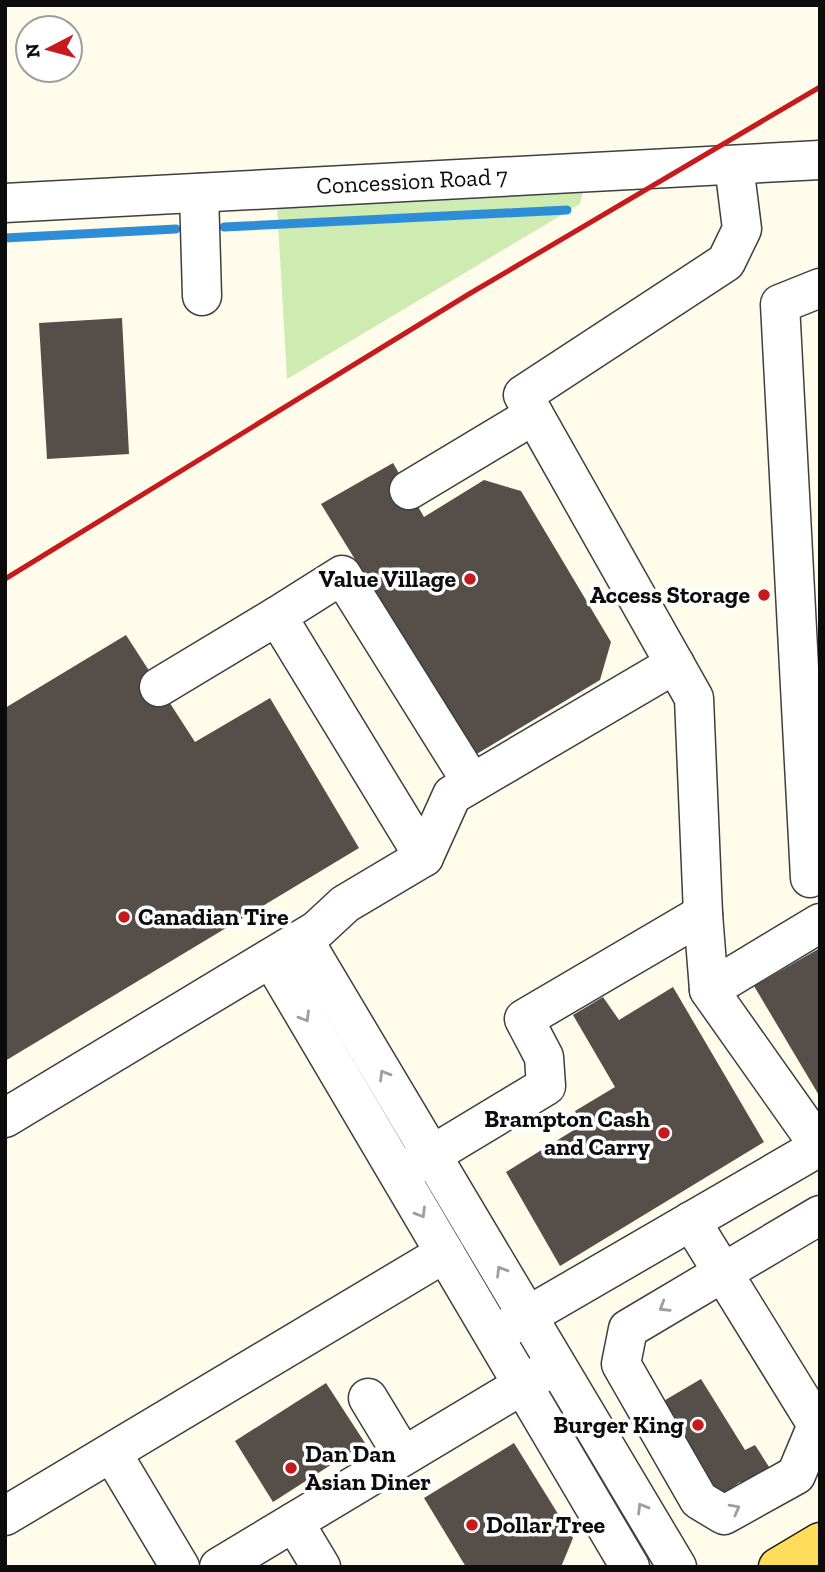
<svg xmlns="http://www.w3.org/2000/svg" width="825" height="1572" font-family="'Zilla Slab',serif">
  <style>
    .green { fill: #ceecb2 }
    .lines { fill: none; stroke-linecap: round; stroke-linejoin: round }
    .stream { stroke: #2d8ed7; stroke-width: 9 }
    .building { fill: #564e48 }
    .minor-casing { stroke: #3f3f3f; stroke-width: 41 }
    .major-casing { stroke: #1d1d1d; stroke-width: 41 }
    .minor { stroke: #fff; stroke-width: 38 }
    .major { stroke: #ffdd5b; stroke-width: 38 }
    .rail { stroke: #c61a1c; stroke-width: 5 }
    .oneway { stroke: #9e9e9e }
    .poi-dot { fill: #c61a1c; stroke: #fff; stroke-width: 2.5 }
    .labels { text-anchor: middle; stroke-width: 7; stroke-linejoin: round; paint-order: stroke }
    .street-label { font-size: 24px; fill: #0c0c0c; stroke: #fff }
    .poi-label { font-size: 24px; font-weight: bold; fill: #0c0c0c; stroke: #fff; text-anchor: end }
  </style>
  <rect width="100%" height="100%" fill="#fffceb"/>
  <!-- green -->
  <polygon class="green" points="583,192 580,204 287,379 277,205"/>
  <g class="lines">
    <!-- stream -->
    <g class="stream">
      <polyline points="224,227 567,210"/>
      <polyline points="5,238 176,229"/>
    </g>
  </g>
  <!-- building -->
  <g class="building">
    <polygon points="122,318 129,454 47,459 39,323"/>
    <polygon points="393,463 424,517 484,480 521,491 611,642 600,680 475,755 321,504"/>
    <polygon points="126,635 195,742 270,698 359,848 5,1061 5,708"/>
    <polygon points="820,948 820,1097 754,986"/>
    <polygon points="673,987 764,1142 560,1266 506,1172 582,1125 575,1111 615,1087 573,1015 603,997 619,1020"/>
    <polygon points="701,1379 745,1450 755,1445 773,1473 744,1489 740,1482 712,1501 655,1406"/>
    <polygon points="326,1383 365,1443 273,1502 235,1441"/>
    <polygon points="514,1443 573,1538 561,1567 466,1567 424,1498"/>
  </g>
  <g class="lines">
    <defs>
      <g id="minor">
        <polyline points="734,165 742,229 726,262 523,395 694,698 703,914 709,990 820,1147"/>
        <polyline points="199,193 202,296"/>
        <polyline points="5,203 820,160"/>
        <polyline points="820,288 780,304 810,878 820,872"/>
        <polyline points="409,490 534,415"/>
        <polyline points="277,616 342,575 472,783"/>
        <polyline points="159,687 277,616 424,857"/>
        <polyline points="303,939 677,1567"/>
        <polyline points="271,958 630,1567"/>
        <polyline points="709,990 820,923"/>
        <polyline points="5,1118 317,930 345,904 424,857 452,795 675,664"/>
        <polyline points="410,1168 546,1086 544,1057 524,1019 703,914"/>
        <polyline points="691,1221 817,1425 796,1475 724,1515 699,1500 621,1364 628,1329 820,1215"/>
        <polyline points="505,1329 819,1147"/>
        <polyline points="368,1398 403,1456"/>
        <polyline points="112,1453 180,1567"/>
        <polyline points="5,1516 445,1253"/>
        <polyline points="294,1522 321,1567"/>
        <polyline points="219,1567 544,1372"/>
      </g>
      <polyline id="major" points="778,1567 820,1542"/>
    </defs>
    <!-- minor casing -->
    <use href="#minor" class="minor-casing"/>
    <!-- major casing -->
    <use href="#major" class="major-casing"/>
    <!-- minor -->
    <use href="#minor" class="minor"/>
    <!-- major -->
    <use href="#major" class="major"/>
    <!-- rail -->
    <polyline class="rail" points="5,579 469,294 820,87"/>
  </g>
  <!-- one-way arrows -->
  <defs><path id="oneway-chevron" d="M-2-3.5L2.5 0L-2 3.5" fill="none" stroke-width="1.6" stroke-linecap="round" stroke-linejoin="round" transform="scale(1.75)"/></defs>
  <g class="oneway">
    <use href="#oneway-chevron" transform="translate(305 1017) rotate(59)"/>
    <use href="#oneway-chevron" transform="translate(384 1075) rotate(-121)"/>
    <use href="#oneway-chevron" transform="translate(421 1213) rotate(59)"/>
    <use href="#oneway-chevron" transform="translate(501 1271) rotate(-121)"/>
    <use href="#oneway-chevron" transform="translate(664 1307) rotate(149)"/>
    <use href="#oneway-chevron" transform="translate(642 1508) rotate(-121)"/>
    <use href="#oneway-chevron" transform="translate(735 1509) rotate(-28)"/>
  </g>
  <!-- markers -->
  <g class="poi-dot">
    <circle cx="470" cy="579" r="7"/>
    <circle cx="764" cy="595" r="7"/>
    <circle cx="124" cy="917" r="7"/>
    <circle cx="664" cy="1133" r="7"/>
    <circle cx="698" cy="1425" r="7"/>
    <circle cx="291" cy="1468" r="7"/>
    <circle cx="472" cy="1525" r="7"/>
  </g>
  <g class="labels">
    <!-- street labels -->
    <g class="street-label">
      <text transform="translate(412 181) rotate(-3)" y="8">Concession Road 7</text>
    </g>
    <!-- poi labels -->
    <g class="poi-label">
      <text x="456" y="587">Value Village</text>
      <text x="750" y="603">Access Storage</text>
      <text x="138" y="925" text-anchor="start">Canadian Tire</text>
      <text x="650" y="1127">Brampton Cash<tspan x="650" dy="28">and Carry</tspan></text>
      <text x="684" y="1433">Burger King</text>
      <text x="305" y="1462" text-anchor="start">Dan Dan<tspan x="305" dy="28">Asian Diner</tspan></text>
      <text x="486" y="1533" text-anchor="start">Dollar Tree</text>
    </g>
  </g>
  <!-- border -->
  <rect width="825" height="1572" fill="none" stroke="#0c0c0c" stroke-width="14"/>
  <!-- north arrow -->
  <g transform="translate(49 49) rotate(264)"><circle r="33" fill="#ffffff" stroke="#9e9e9e" stroke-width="2"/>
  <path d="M0-5L12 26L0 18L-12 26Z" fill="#c61a1c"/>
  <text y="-10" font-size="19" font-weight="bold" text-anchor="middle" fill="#0c0c0c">N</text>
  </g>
</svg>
